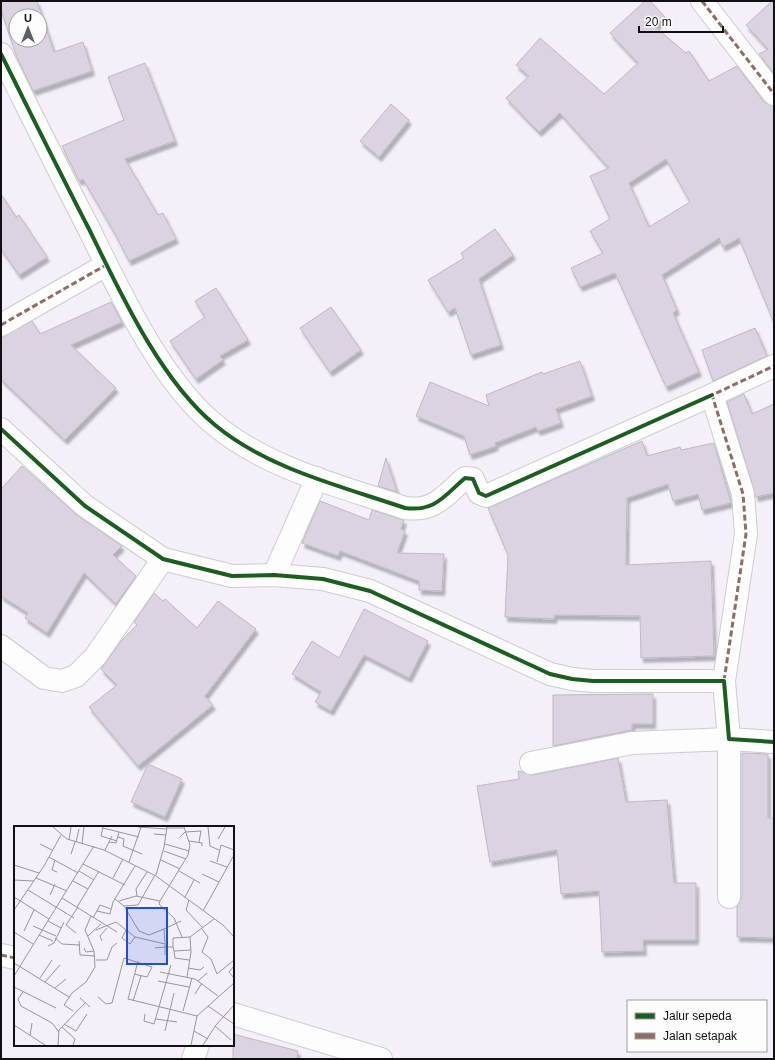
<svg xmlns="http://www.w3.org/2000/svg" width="775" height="1060" font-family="Arial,sans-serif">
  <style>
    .building { fill: #dbd2e2; stroke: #bebac1; fill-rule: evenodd; filter: url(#shadow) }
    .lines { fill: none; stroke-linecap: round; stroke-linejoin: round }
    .minor-casing { stroke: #cecbd2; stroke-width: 24 }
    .minor { stroke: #fdfdfe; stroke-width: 22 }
    .quiet { stroke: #8d6e63; stroke-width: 3; stroke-dasharray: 6 3; stroke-linecap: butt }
    .cycleway-casing { stroke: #fdfdfd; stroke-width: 6 }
    .cycleway { stroke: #1b5e20; stroke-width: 4 }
    .inset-road { fill: none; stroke: #99959d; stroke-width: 1 }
    .view { fill: #1d4ed8; fill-opacity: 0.15; stroke: #1d4ed8; stroke-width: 2 }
    .inset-edge { fill: none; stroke: #110e14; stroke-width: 2 }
  </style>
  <defs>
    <filter id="shadow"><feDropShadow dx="2.5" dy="4.5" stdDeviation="1" flood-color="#0004"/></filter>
  </defs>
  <rect width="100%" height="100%" fill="#f4eff9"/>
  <!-- building -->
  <g class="building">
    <path d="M1 1H37L54 52 83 42 92 71 33 91 16 55 1 10ZM16 16H40V40H16Z"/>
    <path d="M645 1H650L665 17 655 27 686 53 689 51 709 81 737 66 764 102 774 106V323L739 238 723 247 719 238 662 275 677 310 673 313 699 372 666 387 615 273 580 287 571 268 603 253 590 231 610 219 590 176 609 168 560 113 539 132 506 98 529 76 516 65 540 38 604 94 638 63 610 33ZM666 159 690 202 649 227 629 183Z"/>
    <polygon points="772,1 774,1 774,74 759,54 768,49 746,25"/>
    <polygon points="145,63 175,141 125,159 158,215 163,213 176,239 129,261 115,234 83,179 79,181 62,146 124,120 108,77"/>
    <polygon points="391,104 409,120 379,157 360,141"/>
    <polygon points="1,194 16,217 19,215 47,257 19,275 1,249"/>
    <polygon points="495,229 513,255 479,279 501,345 471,355 455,308 448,312 428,280 464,258 461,253"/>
    <polygon points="216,288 248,340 220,356 223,360 196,379 170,341 205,317 195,301"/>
    <polygon points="111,302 122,322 71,345 116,388 65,440 1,379 1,337 32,321 40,334"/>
    <polygon points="331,307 361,350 330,372 300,328"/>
    <polygon points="755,328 767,356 713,381 702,350"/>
    <polygon points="580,361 592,396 556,409 561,423 538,431 536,427 495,443 496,446 470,455 464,436 416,416 430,382 489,406 486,395 542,372 543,374"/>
    <polygon points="744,394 752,414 774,404 774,493 756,497 727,402"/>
    <polygon points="642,441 647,456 680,447 681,450 714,443 731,503 702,510 698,494 673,501 668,484 627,498 626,565 711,561 714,656 641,658 640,616 555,615 554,619 505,617 508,555 488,508"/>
    <polygon points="386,458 397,492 378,486"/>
    <polygon points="22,466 77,515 122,546 113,555 136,576 116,604 84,573 47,633 25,618 28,613 1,596 1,489"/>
    <polygon points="320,501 369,520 372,510 404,520 401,529 405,531 397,553 444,554 442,591 419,590 419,581 340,551 338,556 302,543"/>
    <polygon points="154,593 163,601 165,599 197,628 218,601 256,629 205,696 213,705 138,766 89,707 117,685 101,669 122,640 137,625 134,622"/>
    <polygon points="364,609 428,641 409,678 364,655 331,711 315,702 321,692 292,674 312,641 339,658"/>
    <polygon points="653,694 653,724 632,724 632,730 553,746 553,695"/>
    <polygon points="742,753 768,754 768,818 774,818 774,938 737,937 737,906 742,897"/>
    <polygon points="618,758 626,802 667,800 674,883 696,883 696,940 643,940 644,951 602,952 599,891 561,894 557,850 490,862 477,786 519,779 518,771 533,775"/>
    <polygon points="148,764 182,779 165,817 131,802"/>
    <polygon points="233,1034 298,1051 297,1059 233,1059"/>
  </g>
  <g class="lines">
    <defs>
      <g id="minor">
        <polyline points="702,1 774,94"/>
        <path d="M1 54C30 112 59 171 89 229 120 292 160 380 215 425 268 469 341 486 405 508 435 512 444 496 465 478L473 479 479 493 486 496 712 395"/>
        <polyline points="1,325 106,265"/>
        <polyline points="1,429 85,506 163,559 232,576 274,575 323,579 370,591 550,674 572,679 593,681 724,681 729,739 774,742"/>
        <polyline points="274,575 317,478"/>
        <polyline points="1,646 44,678 62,681 76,676 95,657 163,559"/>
        <polyline points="724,681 746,534 743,494 712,395 774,366"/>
        <polyline points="531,763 632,743 729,739 729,897"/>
        <polyline points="1,955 15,958"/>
        <polyline points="233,1014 381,1059"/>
        <polyline points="193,1059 198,1045"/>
      </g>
    </defs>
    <!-- minor casing -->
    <use href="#minor" class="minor-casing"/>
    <!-- minor -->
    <use href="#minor" class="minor"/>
    <!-- quiet -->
    <g class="quiet">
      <polyline points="702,1 774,94"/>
      <polyline points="1,325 106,265"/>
      <polyline points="724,681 746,534 743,494 712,395 774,366"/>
      <polyline points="1,955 15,958"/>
    </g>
    <defs>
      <g id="cycleway">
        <path d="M1 54C30 112 59 171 89 229 120 292 160 380 215 425 268 469 341 486 405 508 435 512 444 496 465 478L473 479 479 493 486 496 712 395"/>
        <polyline points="1,429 85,506 163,559 232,576 274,575 323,579 370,591 550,674 572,679 593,681 724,681 729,739 774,742"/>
      </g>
    </defs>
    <!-- cycleway casing -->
    <use href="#cycleway" class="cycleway-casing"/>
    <!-- cycleway -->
    <use href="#cycleway" class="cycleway"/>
  </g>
  <!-- overview -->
  <g transform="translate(14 826)">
    <rect width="220" height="220" fill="#f4eff9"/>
    <path class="inset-road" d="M39 1 53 13 90 24 142 50 209 99 220 111M89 1 87 10 103 15M124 1 152 3M194 1 196 20 205 24M89 2 125 11M152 2H170M140 8 152 9M104 11 110 13 109 20 128 28M166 11 171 6 187 5 185 16M204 13 211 1M55 14 57 1M175 15 188 17V20M62 16 65 3M95 16 102 17 105 6M68 17 70 1M26 18 38 24M151 18 175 25M91 24 98 10M150 25 172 33M57 28 61 16M35 31 64 47M41 34 38 44 43 46M147 34 166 43M196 35 213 41M115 36 127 1M203 36 207 19 220 24M69 38 111 59M0 39 25 47M65 45 80 54M165 45 186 57M188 48 205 56M142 49 150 21 153 1M22 52 53 65M99 52 109 33M0 54 20 55M59 55 74 63M14 64 60 92M36 69 41 58M123 70 122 63 133 46M0 71 35 93M171 71 180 54M48 72 103 106M101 73 110 80 125 105 135 109 150 103M175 74 172 84 189 102M105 75 122 70 146 75M146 75 174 29 176 19 170 1M146 75 145 78 160 92 168 111M110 80 124 79 141 49M63 81 85 45M0 84 30 40 47 9M83 85 86 79 97 83M189 85 220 29M79 92 83 85 96 88 99 76 121 40M34 95 47 102M19 100 42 110M188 103 194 111 188 126M82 104 102 96 121 111 151 118V121H159L160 125 177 124M112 104 108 112 116 118 121 111M10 105 20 84M0 106 19 118M62 107 52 99 64 81M25 109 39 115M74 110 87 98M176 111 200 93M41 112 48 118 66 119M65 115 66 129 81 130M88 115 86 110 93 102M151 118 150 103 167 95M34 120 40 117 50 96M159 121V112L176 111 177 126 173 151M70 122 72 126 80 125M141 122 151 121V129M160 125 161 132 175 134M188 126 197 133 203 148 220 134M82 134H93L98 121 103 117M124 135 114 173 183 190M0 137 55 171M220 140 215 146 220 152M174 142 186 144 190 141M146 146 181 153 204 170M0 150 80 20M26 152 38 134M144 155 175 161M184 155 193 147M31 156 46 139M0 161 42 182M41 162 52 153M9 166 4 173 7 180 38 197 45 206M181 168 188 157M84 171 92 178 98 177 110 132 138 141 133 151 120 148M66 172 76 181M119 175 127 150M194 180 220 198M59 185 50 179 58 167 72 156 81 141 80 125 71 104 77 90M169 185 178 152M131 188 130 195 140 198 157 139M142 193 163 196M50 198 62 205 73 188M0 199 31 219M201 200 217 214M48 201 61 213 59 219M151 205 160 167M180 205 194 213M16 210 18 197M44 219 45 204 71 177M177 219 183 190 220 157M189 219 202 199 220 179"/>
    <path class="view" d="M113 82H153V138H113Z"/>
    <rect width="220" height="220" class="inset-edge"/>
  </g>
  <!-- border -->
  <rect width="775" height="1060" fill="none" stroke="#110e14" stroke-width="4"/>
  <!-- legend -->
  <rect x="627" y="1000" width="140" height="52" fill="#fdfdfd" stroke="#9f9da0"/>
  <rect x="635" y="1013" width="20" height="6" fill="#1b5e20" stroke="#9f9da0"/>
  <text x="663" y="1020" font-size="12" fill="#110e14">Jalur sepeda</text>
  <rect x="635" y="1033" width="20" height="6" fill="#8d6e63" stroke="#9f9da0"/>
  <text x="663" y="1040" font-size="12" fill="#110e14">Jalan setapak</text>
  <!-- north arrow -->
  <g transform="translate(28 28)"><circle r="19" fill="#fdfdfd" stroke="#9f9da0"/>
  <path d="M0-3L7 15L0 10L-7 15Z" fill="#605d64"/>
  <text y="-6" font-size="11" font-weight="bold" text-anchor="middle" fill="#110e14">U</text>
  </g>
  <!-- scale -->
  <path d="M639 26v6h84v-6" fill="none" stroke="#110e14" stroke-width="2"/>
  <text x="645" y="26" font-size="12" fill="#110e14" stroke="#fdfdfd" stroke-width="3" paint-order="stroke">20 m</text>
</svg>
